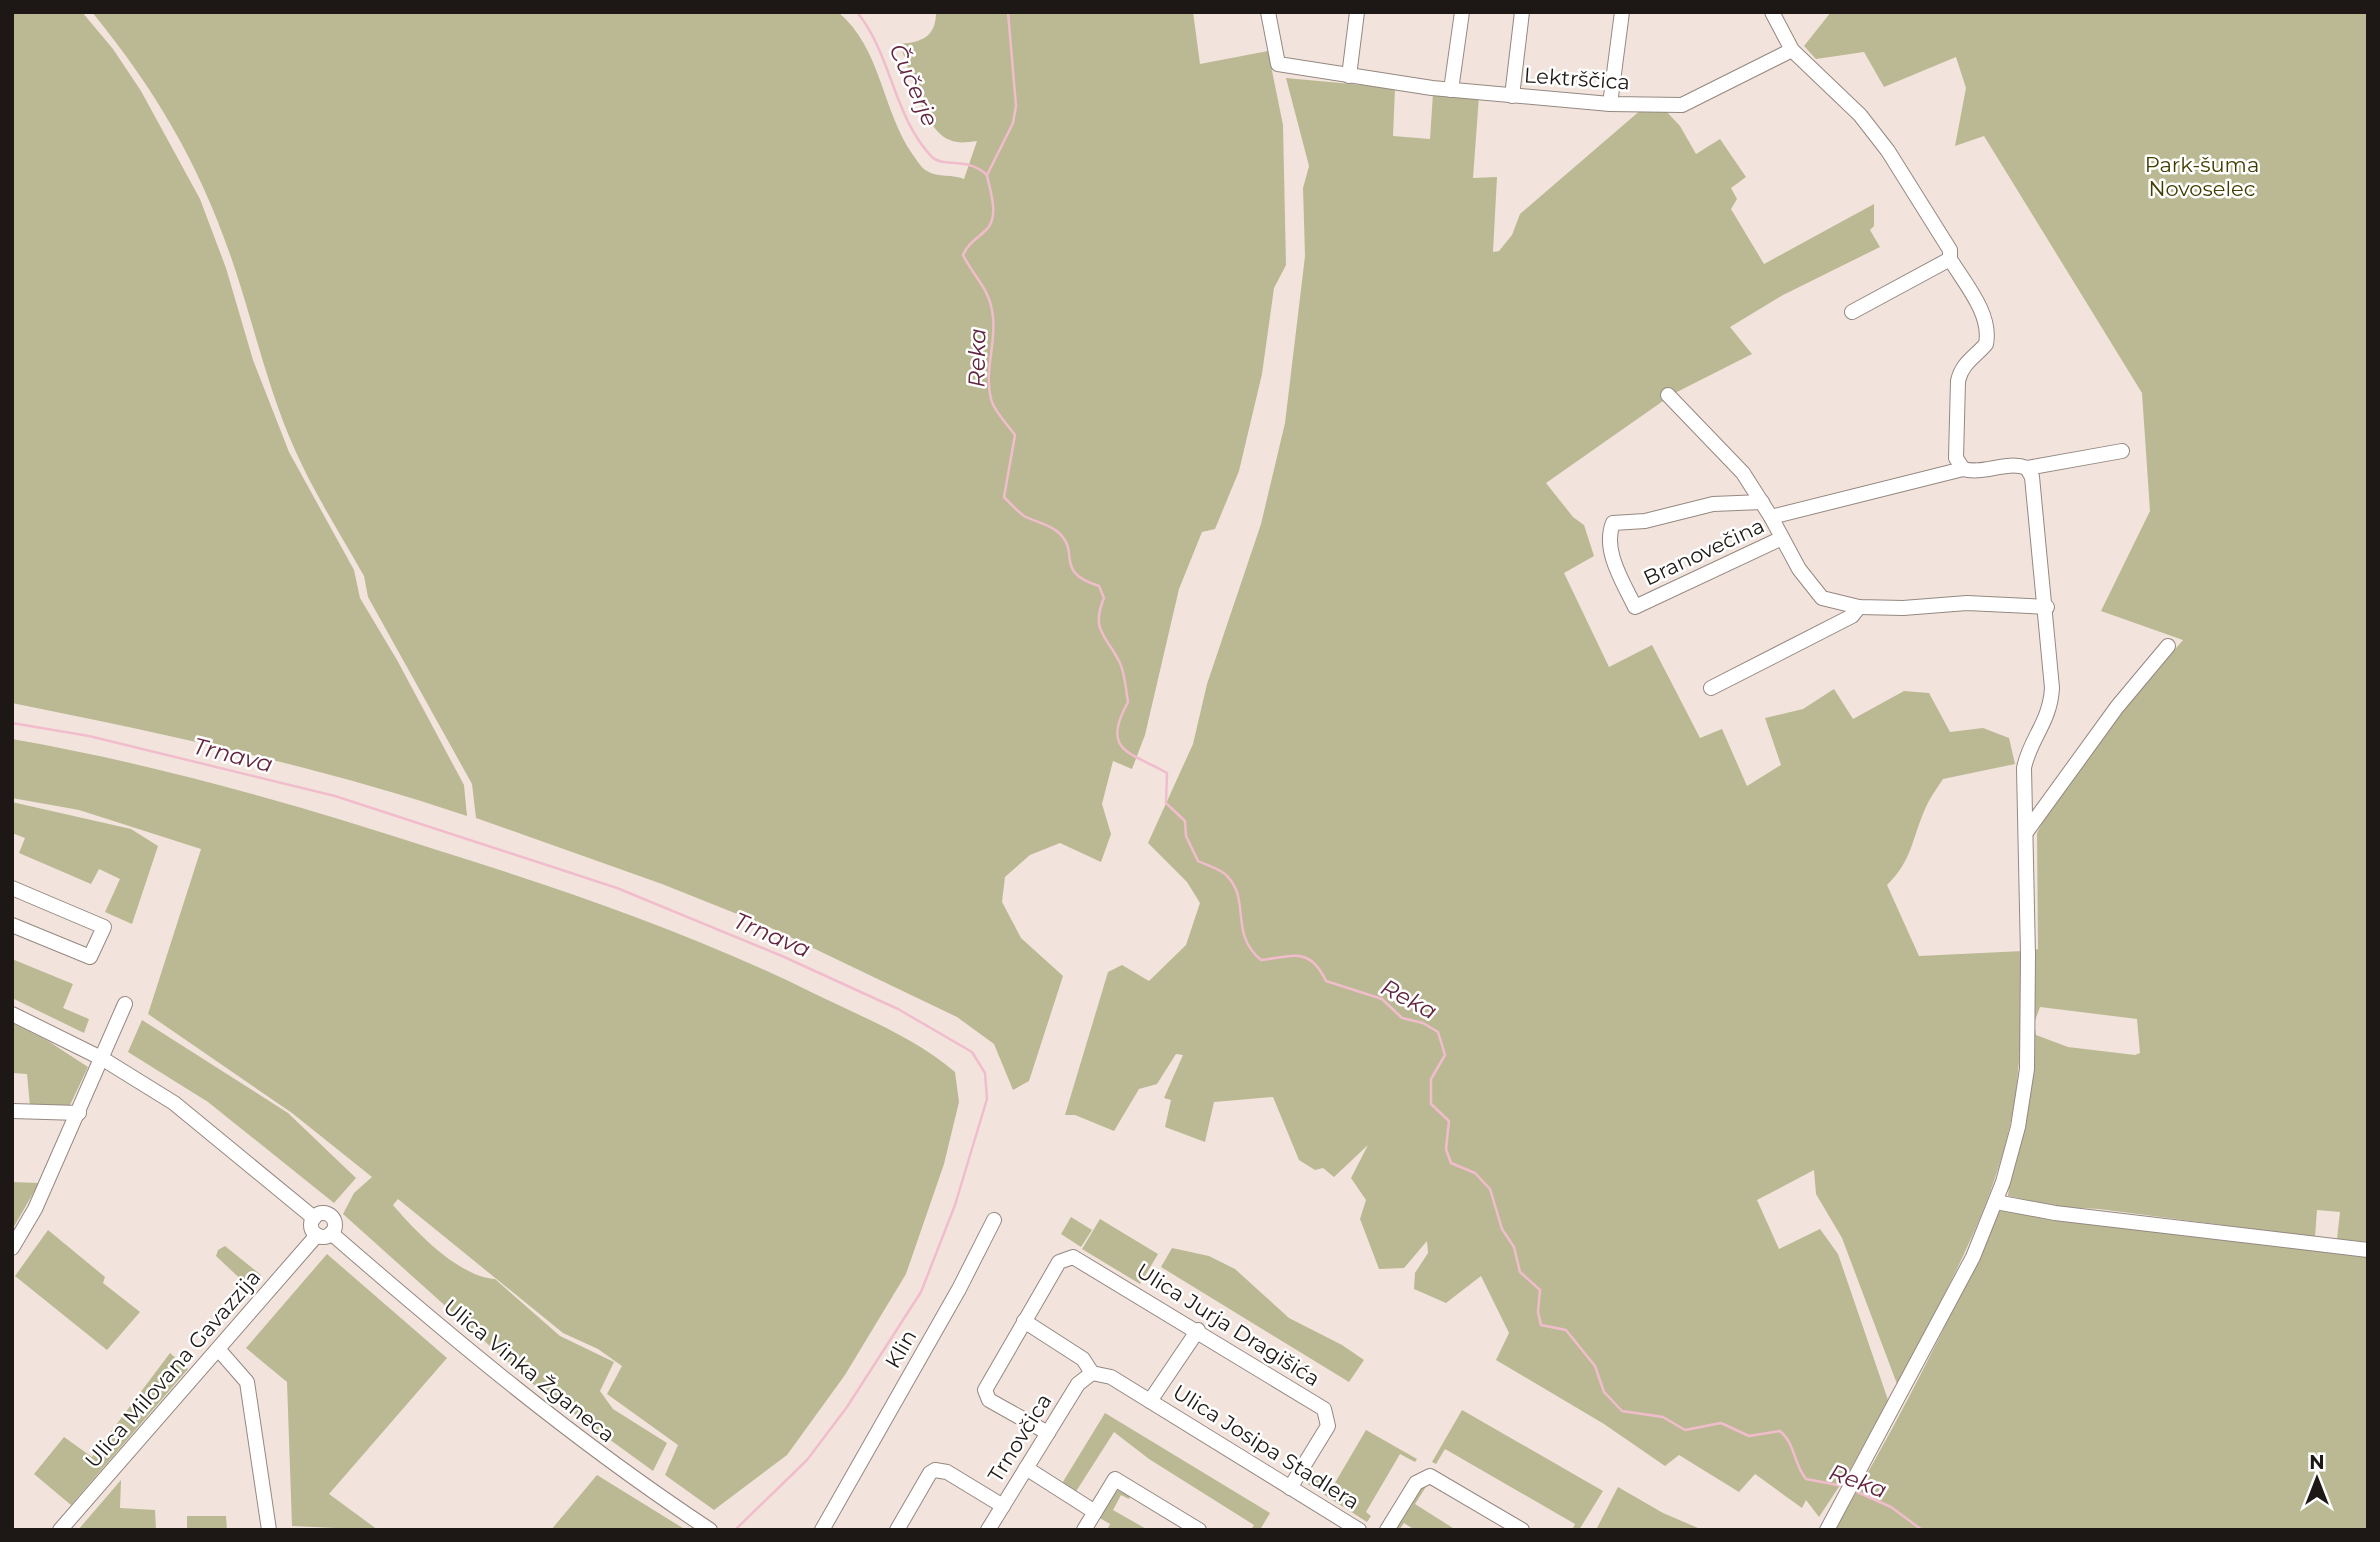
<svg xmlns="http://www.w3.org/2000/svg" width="2380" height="1542" font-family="Montserrat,sans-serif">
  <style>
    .green { fill: #bbb993; fill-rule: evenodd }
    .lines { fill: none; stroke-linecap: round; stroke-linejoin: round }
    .stream { stroke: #f1bccc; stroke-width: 2.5 }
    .minor-casing { stroke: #958881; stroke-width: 16 }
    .minor { stroke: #fff; stroke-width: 14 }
    .labels { text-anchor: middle; stroke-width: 5; stroke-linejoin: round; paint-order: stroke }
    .street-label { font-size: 21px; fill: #1d1815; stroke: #fff }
    .park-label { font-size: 21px; fill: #423e00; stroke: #fff }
    .water-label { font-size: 23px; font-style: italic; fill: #63243d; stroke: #fff }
  </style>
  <rect width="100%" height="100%" fill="#f2e4dc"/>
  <!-- green -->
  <g class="green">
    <path d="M12 12H82L113 49 141 91 200 199 226 268 253 360 289 452 354 570 360 598 397 660 464 785 467 816C319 766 165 734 12 703Z"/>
    <path d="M92 12H838C881 47 882 111 913 155 917 160 921 168 927 171 938 178 953 174 964 179L977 141C967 142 959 144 950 140 924 131 909 69 900 44 922 42 936 37 936 12H1193L1200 64 1268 51 1283 125 1286 265 1274 288 1262 374 1239 471 1215 529 1202 532 1179 589 1145 735 1132 769 1113 761 1102 804 1111 834 1101 862 1060 843 1030 855 1005 877 1002 902 1021 938 1063 976 1029 1081 1013 1090 994 1044 957 1017 767 926 662 884 476 818 472 784 368 597 364 576C341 535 314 493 295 450 269 392 255 330 235 269 202 169 158 93 92 12Z"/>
    <path d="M1831 12H2368V1242L2337 1239 2340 1212 2317 1210 2315 1237 2099 1209 2061 1207 2008 1196 2034 950 2038 949 2037 833 2053 802 2103 732 2183 640 2101 611 2150 511 2142 393 1984 136 1955 146 1966 88 1956 57 1884 87 1864 52 1816 59 1804 46ZM2040 1007 2137 1019 2140 1053 2135 1055 2068 1047 2036 1035 2034 1023Z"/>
    <path d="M1286 78 1395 88 1393 136 1430 139 1433 93 1479 96 1473 178 1497 177 1493 252 1499 251 1512 235 1520 214 1642 109 1665 110 1680 126 1696 154 1720 139 1746 177 1731 188 1737 199 1731 209 1764 264 1874 204V226L1870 230 1880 247 1783 295 1730 327 1752 354 1673 394 1546 483 1573 517 1584 525 1594 556 1564 573 1609 667 1652 645 1700 738 1722 729 1747 786 1781 765 1765 718 1803 709 1834 689 1853 719 1904 691 1929 693 1950 732 1983 728 2009 738 2015 764 1943 779C1937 788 1930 798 1926 807 1912 837 1913 860 1887 885L1919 956 2023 951C2021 1003 2022 1055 2014 1105 1997 1204 1943 1297 1897 1384L1842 1238 1816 1194 1814 1170 1757 1200 1779 1249 1820 1229 1838 1254 1888 1400 1850 1470 1819 1517 1806 1500 1802 1508 1755 1474 1739 1492 1679 1455 1665 1466 1604 1424 1496 1360 1509 1333 1481 1276 1446 1303 1414 1289 1415 1273 1428 1253 1427 1241 1404 1268 1379 1269 1360 1219 1366 1200 1351 1178 1368 1145 1334 1177 1323 1168 1315 1170 1299 1160 1273 1097 1214 1102 1205 1142 1165 1127 1171 1100 1164 1098 1183 1055 1176 1054 1157 1084 1139 1089 1114 1131 1075 1115H1065L1108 972 1122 965 1149 981 1186 945 1200 903 1187 882 1148 843 1193 744 1207 684 1261 524 1285 423 1305 256 1303 188 1309 166Z"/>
    <path d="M12 739C156 764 298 805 437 850 565 890 692 933 813 993 862 1017 914 1037 955 1072L959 1102 944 1164 906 1274 845 1375 787 1455 714 1510 665 1475 678 1445 607 1394 622 1366 598 1349 563 1333 398 1199 393 1205C415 1231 459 1277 495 1279L560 1336 614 1362 600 1391 613 1409 667 1443 653 1471 529 1381 343 1214 354 1193 372 1177 292 1113 148 1014 201 849 79 810 12 798Z"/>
    <polygon points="12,802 131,829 158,846 132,924 105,912 120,879 99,869 91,884 19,853 25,838 12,833"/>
    <polygon points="12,959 73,984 63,1008 89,1019 84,1033 12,998"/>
    <polygon points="142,1020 288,1113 356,1178 334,1203 208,1102 128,1052"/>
    <polygon points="12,1023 48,1041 88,1067 70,1105 30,1106 27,1074 12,1073"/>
    <polygon points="12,1182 39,1183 12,1230"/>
    <path d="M2003 1208 2368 1252V1530H1834C1896 1428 1950 1320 1998 1212Z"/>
    <polygon points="1071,1217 1092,1230 1081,1247 1061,1234"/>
    <polygon points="1100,1219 1158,1254 1140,1284 1082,1249"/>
    <polygon points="48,1230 105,1277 103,1283 140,1312 107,1350 15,1276"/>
    <polygon points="225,1246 261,1275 250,1288 216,1256 218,1250"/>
    <polygon points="1172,1248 1209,1256 1235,1269 1289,1318 1342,1345 1364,1360 1349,1382 1161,1267"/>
    <polygon points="327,1254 447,1358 329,1494 378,1530 292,1526 287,1382 246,1348"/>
    <polygon points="170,1353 188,1369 71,1505 34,1474 64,1437 92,1457"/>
    <polygon points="1462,1410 1603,1491 1579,1530 1572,1530 1575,1524 1445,1449 1436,1464 1432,1462"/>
    <polygon points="1105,1413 1270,1513 1260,1530 1251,1530 1254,1525 1149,1459 1114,1432 1075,1493 1061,1485"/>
    <polygon points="1366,1430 1417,1459 1415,1462 1400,1454 1366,1512 1371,1516 1367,1522 1303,1481 1307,1475 1332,1488"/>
    <polygon points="597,1475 686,1530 551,1530"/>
    <polygon points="121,1480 120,1508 155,1510 156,1530 78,1530"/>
    <polygon points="1429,1482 1415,1504 1456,1530 1415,1530 1404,1523 1399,1530 1394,1530 1421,1486"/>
    <polygon points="1618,1487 1663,1513 1698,1528 1698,1530 1596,1530"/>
    <polygon points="1121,1490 1131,1493 1129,1499 1121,1495 1113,1510 1148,1530 1107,1530 1110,1524 1098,1517 1115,1491"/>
    <polygon points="187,1516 226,1516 227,1530 187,1530"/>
  </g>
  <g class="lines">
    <!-- stream -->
    <g class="stream">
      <path d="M857 12C892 55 893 116 932 157 943 168 967 156 987 175"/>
      <path d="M987 175C990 191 1000 217 986 230 977 239 968 243 963 255 975 279 990 288 993 317 996 344 984 372 991 399 994 411 1007 424 1015 435L1004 497C1010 503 1017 511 1024 516 1035 522 1050 524 1059 533 1081 554 1053 571 1099 586L1104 598C1090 631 1107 636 1120 663 1125 674 1126 690 1128 702 1100 752 1131 752 1167 773L1166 803 1185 821 1186 836 1198 861C1206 865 1221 869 1227 876 1251 900 1229 934 1261 960 1294 956 1310 947 1326 981L1382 999 1402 1018 1423 1023 1438 1032 1445 1055 1431 1079V1104L1449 1121 1446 1149 1451 1163 1475 1173 1490 1189 1502 1229 1514 1247 1520 1272 1540 1290 1538 1312 1541 1325 1566 1330 1595 1366 1604 1392 1622 1411 1663 1417 1685 1430 1721 1423 1749 1436 1780 1431C1795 1443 1794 1465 1806 1479L1843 1486"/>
      <polyline points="987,175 1013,123 1016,106 1008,12"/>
      <polyline points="12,723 89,736 335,796 617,888 782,956 898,1009 972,1052 985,1073 987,1099 955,1205 921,1292 847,1407 807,1460 735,1530"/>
      <polyline points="1853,1490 1891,1507 1922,1530"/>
    </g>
    <defs>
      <g id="minor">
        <polyline points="1268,12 1278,64 1432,88 1610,104 1682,105 1792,50"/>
        <path d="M1772 12 1792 50 1860 115 1888 151 1950 250V259C1965 284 1992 314 1986 344 1974 358 1962 363 1958 381L1956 458 1963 469"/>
        <polyline points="1349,76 1357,12"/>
        <polyline points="1451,90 1462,12"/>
        <polyline points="1512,96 1522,12"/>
        <polyline points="1610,104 1622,12"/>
        <polyline points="1852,312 1950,259"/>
        <polyline points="1668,395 1743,473 1771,517 1799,569 1822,598 1859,607 1903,608 1967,603 2047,607"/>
        <polyline points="2027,468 2122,451"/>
        <path d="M1762 502 1713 504 1645 521 1613 523C1602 550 1623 582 1635 607L1782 538"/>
        <path d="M1771 517 1963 469C1984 475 2006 460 2027 468L2032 477 2052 688C2050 723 2030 738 2024 768L2028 956 2027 1069 2018 1127 2003 1182 1973 1257 1827 1530"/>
        <polyline points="1711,688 1852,616 1859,607"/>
        <polyline points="2027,831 2117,707 2168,646"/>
        <polyline points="12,888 104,927 90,957 12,925"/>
        <polyline points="12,1014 103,1059 174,1103 314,1218"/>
        <polyline points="12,1111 79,1113"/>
        <polyline points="1996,1202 2055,1213 2368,1250"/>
        <circle cx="323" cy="1225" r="12"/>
        <path d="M331 1233C453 1339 575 1441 710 1530"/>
        <polyline points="12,1248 35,1209 125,1004"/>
        <polyline points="1024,1321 1083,1359 1092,1373"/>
        <polyline points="219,1350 247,1382 269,1530"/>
        <polyline points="1092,1373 1111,1377 1359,1530"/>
        <polyline points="1150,1401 1198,1330"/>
        <polyline points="1048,1433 989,1400 985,1390 1059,1262 1073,1257 1324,1409 1328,1426 1290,1488"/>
        <polyline points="1026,1468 1095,1512"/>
        <polyline points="60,1530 317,1235"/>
        <polyline points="822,1530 959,1289 994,1220"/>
        <polyline points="897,1530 930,1473 935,1470 947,1472 1003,1506"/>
        <polyline points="988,1530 1078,1384 1092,1373"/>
        <polyline points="1084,1530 1115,1479 1199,1530"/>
        <polyline points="1387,1530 1416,1483 1430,1476 1522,1530"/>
      </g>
    </defs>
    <!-- minor casing -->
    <use href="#minor" class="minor-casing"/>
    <!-- minor -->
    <use href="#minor" class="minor"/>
  </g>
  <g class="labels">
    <!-- street labels -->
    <g class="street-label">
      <text transform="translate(1577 79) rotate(4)" y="7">Lektrščica</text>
      <text transform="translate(1704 552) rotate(-25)" y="7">Branovečina</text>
      <text transform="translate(1228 1325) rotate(32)" y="7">Ulica Jurja Dragišića</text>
      <text transform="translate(901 1349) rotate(-60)" y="7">Klin</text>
      <text transform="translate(173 1369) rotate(-49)" y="7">Ulica Milovana Gavazzija</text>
      <text transform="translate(529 1371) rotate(39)" y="7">Ulica Vinka Žganeca</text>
      <text transform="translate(1020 1438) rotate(-58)" y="7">Trnovčica</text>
      <text transform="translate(1266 1447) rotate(32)" y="7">Ulica Josipa Stadlera</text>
    </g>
    <!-- park labels -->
    <g class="park-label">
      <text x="2202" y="172">Park-šuma<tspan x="2202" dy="24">Novoselec</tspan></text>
    </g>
    <!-- water labels -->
    <g class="water-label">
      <text transform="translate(914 85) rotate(66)" y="8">Čučerje</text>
      <text transform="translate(977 358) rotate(-89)" y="8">Reka</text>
      <text transform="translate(233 755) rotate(14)" y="8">Trnava</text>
      <text transform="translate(772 935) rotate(23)" y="8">Trnava</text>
      <text transform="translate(1409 999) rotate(28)" y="8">Reka</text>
      <text transform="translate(1858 1481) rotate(20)" y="8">Reka</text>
    </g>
  </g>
  <!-- border -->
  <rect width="2380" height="1542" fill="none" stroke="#1d1815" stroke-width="28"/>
  <!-- north arrow -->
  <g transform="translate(2317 1479)" stroke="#ffffff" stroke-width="5" paint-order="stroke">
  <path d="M0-5L12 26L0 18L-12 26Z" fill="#1d1815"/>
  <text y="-10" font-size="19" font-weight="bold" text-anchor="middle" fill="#1d1815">N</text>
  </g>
</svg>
